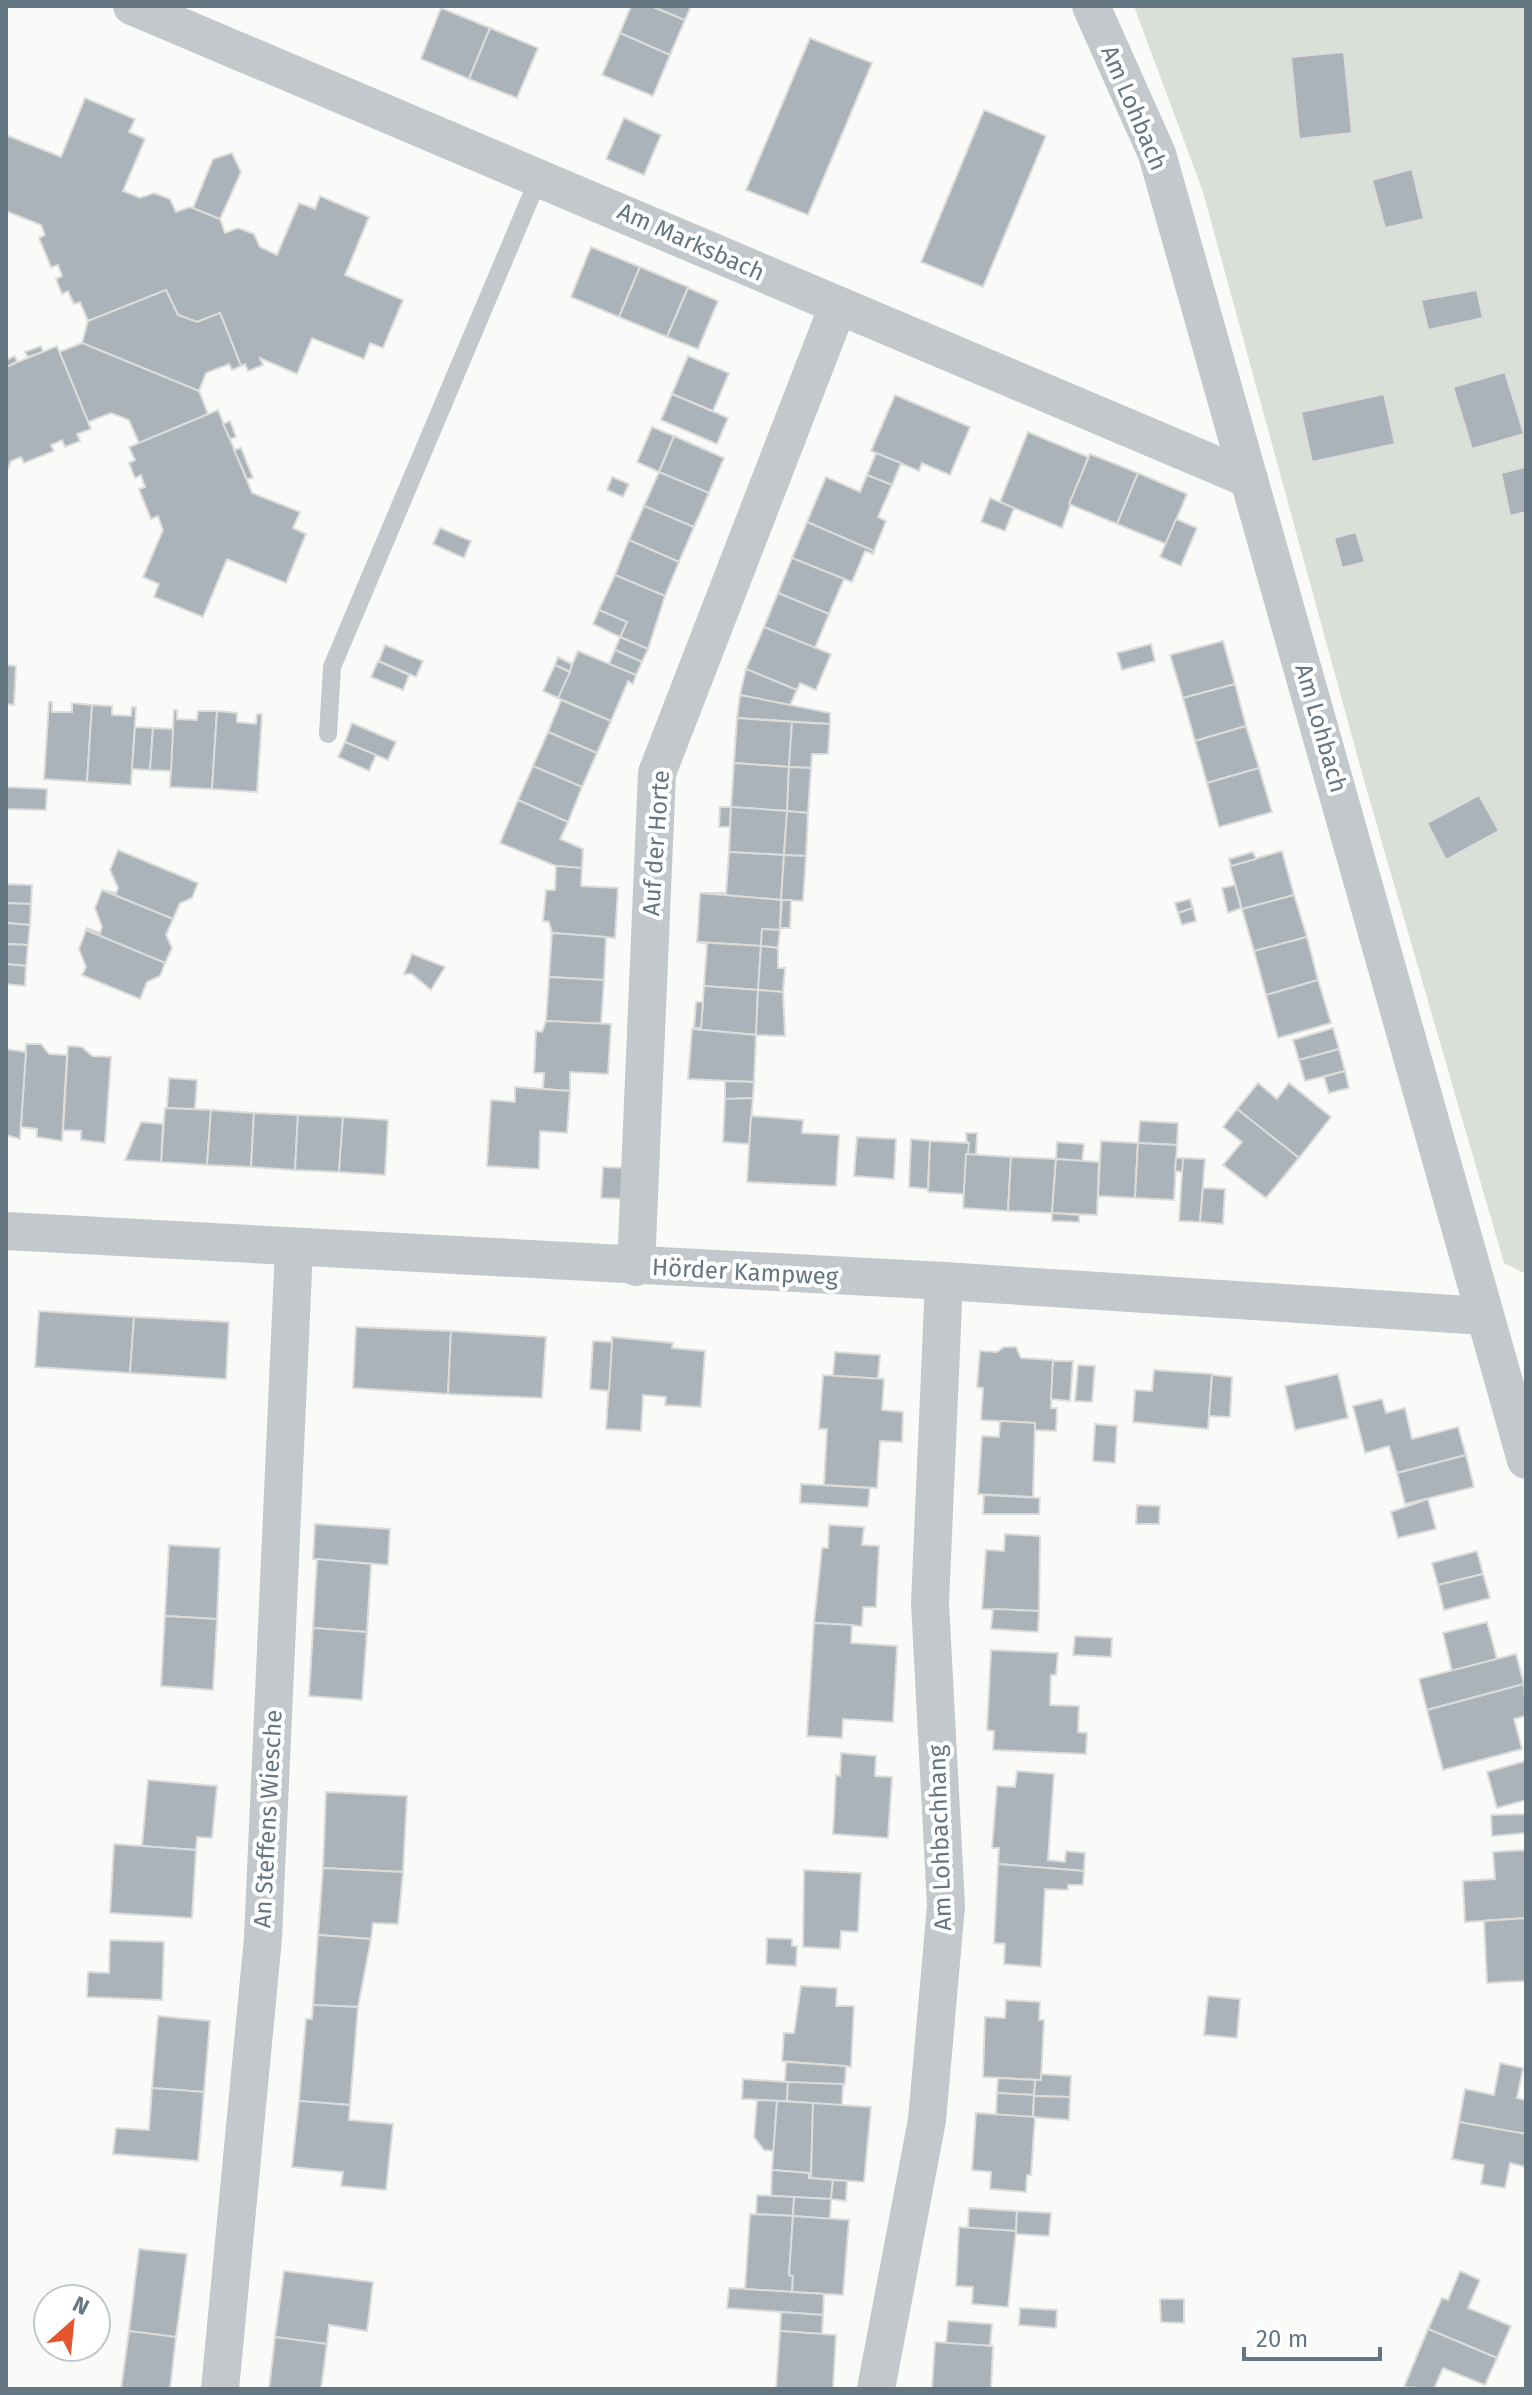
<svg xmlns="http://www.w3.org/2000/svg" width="1532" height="2395" font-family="'Fira Sans',sans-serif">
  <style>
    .green { fill: #dadfd7 }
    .building { fill: #aab3b9; stroke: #dcdcda; stroke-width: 2 }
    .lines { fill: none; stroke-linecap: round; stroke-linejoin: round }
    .service { stroke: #c3c8cc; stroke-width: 18 }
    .minor { stroke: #c3c8cc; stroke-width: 38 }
    .labels { text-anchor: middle; stroke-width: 8; stroke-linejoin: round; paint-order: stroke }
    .street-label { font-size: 24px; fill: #657683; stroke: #fff }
  </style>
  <rect width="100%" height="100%" fill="#fafaf8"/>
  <!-- green -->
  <polygon class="green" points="1134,6 1526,6 1526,1274 1504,1263 1365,784 1203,192"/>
  <!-- building -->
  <g class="building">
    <polygon points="631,6 651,6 685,20 670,55 620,33"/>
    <polygon points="651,6 691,6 685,20"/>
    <polygon points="441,8 490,28 469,79 421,59"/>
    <polygon points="490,28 538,48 517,98 469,79"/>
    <polygon points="620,33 670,55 653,96 602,75"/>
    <polygon points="810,38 872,63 808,215 746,190"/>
    <polygon points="1344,52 1352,133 1299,139 1291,57"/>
    <polygon points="85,98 135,119 129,132 145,139 123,191 140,198 154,193 170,199 176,212 190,207 220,219 225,233 238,228 254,234 260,247 277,255 299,203 315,209 320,196 369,217 345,275 403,300 383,348 370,343 364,359 312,338 297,374 260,358 263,365 248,371 245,364 241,366 220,313 197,322 178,315 166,290 88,321 80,302 74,304 68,291 62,294 56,279 62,276 58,265 51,267 39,238 45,235 41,225 6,211 6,135 61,157"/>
    <polygon points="984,110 1046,136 983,287 921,262"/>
    <polygon points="624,118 661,135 644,175 606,159"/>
    <polygon points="232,153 241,172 220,219 193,208 213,159"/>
    <polygon points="1412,169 1424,219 1385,228 1372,180"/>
    <polygon points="591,247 640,267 619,317 571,297"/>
    <polygon points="640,267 688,287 667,337 619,317"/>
    <polygon points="688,288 718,301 698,349 667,337"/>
    <polygon points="166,290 178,315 197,322 220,313 241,366 232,370 229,364 206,373 199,391 82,343 88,321"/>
    <polygon points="1477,290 1483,318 1428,330 1421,300"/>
    <polygon points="82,343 199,391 208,414 139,443 129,420 111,413 88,422 59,352"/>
    <polygon points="41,346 43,352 28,357 25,352"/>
    <polygon points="57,346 91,429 77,434 80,441 65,447 62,440 51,445 54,451 24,463 21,457 11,461 6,474 6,367"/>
    <polygon points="15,356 17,362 6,367 6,360"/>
    <polygon points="688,356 729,373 713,411 672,394"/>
    <polygon points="1505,372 1524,434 1472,449 1453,387"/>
    <polygon points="672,394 728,418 717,444 661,420"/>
    <polygon points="1384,394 1395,444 1312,462 1301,412"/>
    <polygon points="895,395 970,427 950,475 922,463 919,471 871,451"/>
    <polygon points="218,410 252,493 300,512 293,528 306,534 286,583 227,559 203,617 154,597 159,584 143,577 163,530 158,516 151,519 139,489 145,487 141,475 135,478 129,463 135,460 129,447"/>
    <polygon points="230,421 236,437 230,439 223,424"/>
    <polygon points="652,427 674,436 659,472 637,462"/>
    <polygon points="1028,432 1088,457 1062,528 1000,502"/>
    <polygon points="674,436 724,458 709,493 659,472"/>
    <polygon points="241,448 253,478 247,479 234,450"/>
    <polygon points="876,453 901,463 892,485 867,475"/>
    <polygon points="1090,454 1138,473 1117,524 1069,504"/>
    <polygon points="1526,467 1526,512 1510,516 1501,473"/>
    <polygon points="659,472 709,493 694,527 644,506"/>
    <polygon points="1138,473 1187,494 1166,544 1117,524"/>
    <polygon points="867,475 892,485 878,517 886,521 874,551 807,522 826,477 860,492"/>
    <polygon points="612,477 629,484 623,497 607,490"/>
    <polygon points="990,498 1014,508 1005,531 981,522"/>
    <polygon points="644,506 694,527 679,562 629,540"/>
    <polygon points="1176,519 1197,528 1181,566 1160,557"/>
    <polygon points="807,522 874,551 873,554 865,551 852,582 792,558"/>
    <polygon points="440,528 471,541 464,558 433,544"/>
    <polygon points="1356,532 1365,562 1342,568 1334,538"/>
    <polygon points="629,540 679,562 665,596 615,575"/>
    <polygon points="792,558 844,579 829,614 778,593"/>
    <polygon points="615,575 665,596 648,649 620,637 627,622 599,610"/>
    <polygon points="778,593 829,614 815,648 764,627"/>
    <polygon points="599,610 627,622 620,637 593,624"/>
    <polygon points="764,627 831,654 816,690 800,683 797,690 746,669"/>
    <polygon points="620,637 648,649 642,662 615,650"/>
    <polygon points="1223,641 1235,684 1183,698 1170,655"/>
    <polygon points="1151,644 1155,661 1122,670 1117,653"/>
    <polygon points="385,645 423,661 416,677 379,661"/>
    <polygon points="615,650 642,662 636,675 609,664"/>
    <polygon points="578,651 636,675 633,684 628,681 611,721 558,698"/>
    <polygon points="558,657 572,664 570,672 555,665"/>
    <polygon points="378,661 409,675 403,690 371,677"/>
    <polygon points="6,665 16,666 14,705 6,704"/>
    <polygon points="555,665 570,672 558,698 543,691"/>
    <polygon points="746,669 797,690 790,705 740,695"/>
    <polygon points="1235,684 1246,726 1195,741 1183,698"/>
    <polygon points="740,695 830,713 830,724 737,718"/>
    <polygon points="561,700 611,721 597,753 548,732"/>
    <polygon points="49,702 52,702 52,712 72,712 72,703 92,705 87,782 44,779"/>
    <polygon points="92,705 112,706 112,715 131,716 132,707 136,707 131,785 87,782"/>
    <polygon points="174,710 177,710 177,719 197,720 198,711 217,711 212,789 170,787"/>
    <polygon points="217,711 237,713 237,722 256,724 257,714 262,714 257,792 212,789"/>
    <polygon points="737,718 792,722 789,767 734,763"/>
    <polygon points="792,722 830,724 828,754 812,754 811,768 789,767"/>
    <polygon points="352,723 396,742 388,760 345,742"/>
    <polygon points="1246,726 1259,768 1207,783 1195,741"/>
    <polygon points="135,727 153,728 150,770 132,769"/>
    <polygon points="153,728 173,729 171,771 150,770"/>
    <polygon points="548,732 597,753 582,787 533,766"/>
    <polygon points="345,742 376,755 369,771 338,757"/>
    <polygon points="734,763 789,767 787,811 731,807"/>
    <polygon points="533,766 582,787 568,822 518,800"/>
    <polygon points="789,767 811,768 808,813 787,811"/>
    <polygon points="1259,768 1272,812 1219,827 1207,783"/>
    <polygon points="7,787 47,789 46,810 6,809"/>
    <polygon points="1479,795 1499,831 1446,860 1427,823"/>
    <polygon points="518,800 568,822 560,839 583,849 582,868 556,866 500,843"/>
    <polygon points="720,807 731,807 730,827 719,827"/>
    <polygon points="731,807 787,811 784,855 729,852"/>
    <polygon points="787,811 808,813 806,856 784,855"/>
    <polygon points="118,850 198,883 192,898 180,903 173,919 102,890 116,893 118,888 110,870"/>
    <polygon points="1282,851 1294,895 1242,909 1230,866"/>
    <polygon points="729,852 784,855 781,900 700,893 726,893"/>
    <polygon points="1253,852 1256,859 1231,866 1229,859"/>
    <polygon points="784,855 806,856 803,901 781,900"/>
    <polygon points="556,866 582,868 581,886 618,888 615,938 552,933 549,922 543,921 546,890 555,890"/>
    <polygon points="6,884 32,885 31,904 6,903"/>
    <polygon points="1235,885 1241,908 1228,913 1222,888"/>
    <polygon points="102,890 173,919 166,935 172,948 165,963 86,930 87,928 100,933 102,927 95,908"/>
    <polygon points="700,893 781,900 780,930 762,929 761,946 697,942"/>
    <polygon points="1294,895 1307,937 1254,951 1242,909"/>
    <polygon points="1190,899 1193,908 1178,913 1175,903"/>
    <polygon points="782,900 791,900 790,928 780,928"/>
    <polygon points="6,903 31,904 30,925 6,923"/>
    <polygon points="1193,908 1196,921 1182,925 1178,913"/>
    <polygon points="6,923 30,925 28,945 6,944"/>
    <polygon points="762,929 780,930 778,948 761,946"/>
    <polygon points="86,930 165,963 160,976 147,982 140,999 82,975 86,967 79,949"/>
    <polygon points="552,933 606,937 604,980 549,977"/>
    <polygon points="1307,937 1318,980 1266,995 1254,951"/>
    <polygon points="697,942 761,946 758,990 704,986 707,944"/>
    <polygon points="6,944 28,945 26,966 6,964"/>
    <polygon points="761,946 778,948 778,968 785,968 783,992 758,990"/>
    <polygon points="412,954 445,967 431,990 412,974 404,974"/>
    <polygon points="6,964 26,966 25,986 6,984"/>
    <polygon points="549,977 604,980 601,1024 546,1021"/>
    <polygon points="1318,980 1331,1023 1278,1038 1266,995"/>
    <polygon points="704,986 758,990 756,1035 692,1029 701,1028"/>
    <polygon points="758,990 783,992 785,1036 756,1035"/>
    <polygon points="696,1002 703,1002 701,1028 694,1028"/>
    <polygon points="546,1021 611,1024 608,1074 570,1072 570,1091 543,1089 544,1073 534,1073 536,1031 542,1032"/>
    <polygon points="1333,1028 1339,1049 1299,1060 1293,1040"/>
    <polygon points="692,1029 756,1035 754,1082 688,1079"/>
    <polygon points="26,1044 41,1044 49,1054 67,1055 62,1141 37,1137 37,1129 21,1127"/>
    <polygon points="68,1046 82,1047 92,1056 111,1057 105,1143 81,1140 81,1131 63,1130"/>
    <polygon points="6,1049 26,1052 20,1139 6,1135"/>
    <polygon points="1339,1049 1345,1071 1305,1081 1299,1060"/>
    <polygon points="1345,1071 1349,1088 1329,1093 1324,1077"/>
    <polygon points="169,1078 197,1080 195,1109 167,1108"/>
    <polygon points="725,1081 754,1082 753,1098 725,1099"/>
    <polygon points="1258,1083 1277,1099 1289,1083 1331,1117 1299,1158 1237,1109"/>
    <polygon points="515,1087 570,1091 567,1133 540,1131 539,1169 487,1166 491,1100 515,1102"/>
    <polygon points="753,1098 749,1144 723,1142 725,1099"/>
    <polygon points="165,1108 211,1110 207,1165 161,1162"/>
    <polygon points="1237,1109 1299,1158 1266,1198 1223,1165 1242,1142 1223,1127"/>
    <polygon points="211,1110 254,1113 251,1167 207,1165"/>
    <polygon points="254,1113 298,1115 295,1170 251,1167"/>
    <polygon points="298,1115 343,1117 339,1172 295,1170"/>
    <polygon points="751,1116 803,1120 802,1133 839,1135 836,1186 747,1182"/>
    <polygon points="343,1117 388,1120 385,1175 339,1172"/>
    <polygon points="1140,1121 1178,1123 1177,1145 1138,1143"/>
    <polygon points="141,1122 163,1124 161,1162 125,1160"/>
    <polygon points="966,1133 977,1133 976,1155 968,1154"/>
    <polygon points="857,1137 896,1139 894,1179 854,1176"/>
    <polygon points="911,1139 930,1141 928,1189 909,1187"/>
    <polygon points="930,1141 969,1143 964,1194 928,1192"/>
    <polygon points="1101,1141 1138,1143 1135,1198 1098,1196"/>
    <polygon points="1057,1142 1084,1144 1082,1161 1056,1159"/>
    <polygon points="1138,1143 1177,1145 1174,1200 1135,1198"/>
    <polygon points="966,1154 1011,1157 1008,1211 963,1208"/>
    <polygon points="1011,1157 1056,1159 1052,1213 1008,1211"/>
    <polygon points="1176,1158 1183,1158 1183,1172 1175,1171"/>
    <polygon points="1183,1158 1205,1159 1200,1222 1179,1221"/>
    <polygon points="1056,1159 1099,1162 1097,1215 1052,1213"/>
    <polygon points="603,1167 624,1168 623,1199 601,1198"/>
    <polygon points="1203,1188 1225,1189 1223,1224 1200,1222"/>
    <polygon points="1052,1213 1079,1215 1079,1222 1052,1221"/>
    <polygon points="39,1311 134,1317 130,1373 35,1367"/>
    <polygon points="134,1317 229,1322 226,1379 130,1373"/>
    <polygon points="356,1327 451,1331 448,1394 353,1388"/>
    <polygon points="451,1331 546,1337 542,1398 448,1394"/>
    <polygon points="612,1337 673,1343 672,1348 705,1351 701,1407 665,1405 666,1397 643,1395 641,1431 606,1429"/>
    <polygon points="593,1341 612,1342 609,1391 590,1389"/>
    <polygon points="1004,1347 1016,1347 1021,1358 1053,1360 1051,1408 1057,1408 1056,1431 1035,1430 1035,1423 981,1420 983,1388 977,1387 980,1351 997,1352"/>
    <polygon points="835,1352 880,1355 878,1379 833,1376"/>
    <polygon points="1053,1361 1073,1361 1070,1401 1051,1399"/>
    <polygon points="1078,1365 1095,1366 1092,1402 1075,1401"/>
    <polygon points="1154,1370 1212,1374 1208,1429 1133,1422 1135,1390 1152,1391"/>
    <polygon points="1338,1374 1348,1418 1295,1430 1285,1386"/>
    <polygon points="823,1375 884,1379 882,1410 903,1412 902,1442 880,1441 877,1488 824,1485 827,1429 819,1429"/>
    <polygon points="1212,1375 1232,1377 1230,1417 1209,1416"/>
    <polygon points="1382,1399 1386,1413 1405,1408 1412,1439 1458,1427 1466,1455 1397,1473 1389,1446 1365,1453 1353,1406"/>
    <polygon points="1000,1421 1035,1423 1033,1497 978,1494 982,1436 999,1437"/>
    <polygon points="1095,1424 1117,1426 1115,1463 1093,1461"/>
    <polygon points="1466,1455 1474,1487 1405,1504 1397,1473"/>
    <polygon points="801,1484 870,1488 868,1507 800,1503"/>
    <polygon points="984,1495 1040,1498 1039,1514 983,1514"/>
    <polygon points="1428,1499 1436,1529 1398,1538 1391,1512"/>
    <polygon points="1137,1505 1160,1506 1159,1524 1136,1524"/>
    <polygon points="315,1524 390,1529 388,1565 313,1559"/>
    <polygon points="829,1525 864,1527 862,1545 879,1546 876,1607 863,1607 862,1626 814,1623 822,1548 828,1548"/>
    <polygon points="1005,1534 1040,1536 1039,1611 982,1609 986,1550 1004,1551"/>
    <polygon points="169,1545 220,1548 217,1619 165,1616"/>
    <polygon points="1477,1551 1483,1574 1438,1585 1432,1563"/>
    <polygon points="317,1559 371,1564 367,1632 313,1628"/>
    <polygon points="1483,1574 1490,1598 1444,1610 1438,1585"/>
    <polygon points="993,1609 1039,1611 1038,1632 991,1629"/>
    <polygon points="165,1616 217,1619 213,1690 161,1686"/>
    <polygon points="1487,1622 1497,1659 1452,1671 1443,1633"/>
    <polygon points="814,1623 852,1625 851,1643 897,1646 893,1722 843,1719 842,1738 807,1736"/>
    <polygon points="313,1628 367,1632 362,1700 309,1696"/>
    <polygon points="1075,1636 1112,1638 1111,1657 1073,1655"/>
    <polygon points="991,1650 1058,1653 1056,1675 1051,1675 1050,1705 1079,1706 1078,1732 1087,1733 1086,1754 993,1750 994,1731 987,1730"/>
    <polygon points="1516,1654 1524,1684 1427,1710 1419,1679"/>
    <polygon points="1524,1684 1526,1716 1514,1719 1522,1749 1443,1770 1427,1710"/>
    <polygon points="841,1753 876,1756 875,1776 892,1777 888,1838 833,1834 836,1775 840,1776"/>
    <polygon points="1525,1761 1526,1800 1497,1808 1487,1772"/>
    <polygon points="1017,1771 1054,1774 1048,1860 1065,1862 1066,1851 1085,1853 1084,1871 998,1864 999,1848 992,1848 997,1786 1015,1787"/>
    <polygon points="148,1780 217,1786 212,1838 197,1837 196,1850 142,1846"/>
    <polygon points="326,1792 407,1796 403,1872 323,1868"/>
    <polygon points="1526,1814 1526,1833 1492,1836 1491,1815"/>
    <polygon points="114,1844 196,1850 192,1918 110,1913"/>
    <polygon points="1526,1850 1526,1918 1465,1922 1463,1881 1495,1879 1493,1852"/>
    <polygon points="998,1864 1084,1871 1083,1885 1068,1885 1068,1890 1045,1889 1041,1967 1004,1964 1005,1944 994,1943"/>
    <polygon points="323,1868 403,1872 398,1924 373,1923 371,1939 318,1935"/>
    <polygon points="804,1870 861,1873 858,1932 841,1931 840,1949 803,1947"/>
    <polygon points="1526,1918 1526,1981 1487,1983 1484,1921"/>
    <polygon points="318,1935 371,1939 358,2007 313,2005"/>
    <polygon points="767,1938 792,1939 792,1946 797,1946 796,1966 766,1964"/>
    <polygon points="110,1940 164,1942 162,2000 87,1997 88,1972 109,1973"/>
    <polygon points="801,1986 837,1988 836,2006 854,2006 851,2067 782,2061 784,2033 794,2033"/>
    <polygon points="1208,1996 1240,1999 1237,2038 1204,2035"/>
    <polygon points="1006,2000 1040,2002 1039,2020 1044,2020 1041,2080 983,2077 985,2017 1005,2018"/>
    <polygon points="313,2005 358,2007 350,2105 299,2101 306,2019 312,2019"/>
    <polygon points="158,2016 210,2021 204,2092 152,2088"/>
    <polygon points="786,2062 846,2066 845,2085 785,2082"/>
    <polygon points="1500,2063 1523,2068 1517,2098 1526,2100 1526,2134 1459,2122 1465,2089 1494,2095"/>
    <polygon points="1041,2074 1071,2076 1070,2097 1034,2096 1035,2080 1041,2080"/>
    <polygon points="998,2078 1035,2080 1034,2095 997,2093"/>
    <polygon points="743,2079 788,2082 787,2101 742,2099"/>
    <polygon points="788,2082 843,2084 842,2106 787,2101"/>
    <polygon points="152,2088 204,2092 198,2161 113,2154 116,2128 149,2130"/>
    <polygon points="997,2093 1034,2095 1033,2117 996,2115"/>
    <polygon points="1034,2096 1070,2097 1069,2120 1033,2117"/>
    <polygon points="757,2100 777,2101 774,2151 764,2150 754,2137"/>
    <polygon points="299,2101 350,2105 349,2120 393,2124 386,2190 341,2186 343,2172 292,2167"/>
    <polygon points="777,2101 813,2103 811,2178 809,2173 772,2170"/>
    <polygon points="813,2103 871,2107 864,2182 811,2178"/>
    <polygon points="976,2113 1035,2117 1031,2175 1027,2175 1026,2192 990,2189 991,2172 972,2170"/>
    <polygon points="1459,2122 1526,2134 1526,2167 1510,2163 1505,2188 1481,2184 1484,2165 1452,2159"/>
    <polygon points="772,2170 809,2173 809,2178 833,2180 831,2199 771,2196"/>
    <polygon points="833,2180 847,2181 846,2201 831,2199"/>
    <polygon points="757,2195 794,2197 793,2216 756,2214"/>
    <polygon points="794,2197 831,2199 830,2219 793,2216"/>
    <polygon points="969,2208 1017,2211 1016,2231 968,2228"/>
    <polygon points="1017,2211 1051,2213 1049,2236 1016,2234"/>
    <polygon points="750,2214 793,2216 789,2275 793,2276 792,2292 745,2289"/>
    <polygon points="793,2216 849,2220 843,2295 792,2292 793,2276 789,2275"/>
    <polygon points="959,2227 1016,2231 1008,2307 972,2304 973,2287 956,2286"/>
    <polygon points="139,2249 187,2254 176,2337 129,2331"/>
    <polygon points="284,2271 373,2282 367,2331 329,2325 327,2344 275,2337"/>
    <polygon points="1460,2271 1480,2280 1468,2308 1511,2326 1497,2358 1428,2329 1442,2298 1448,2300"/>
    <polygon points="729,2288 824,2294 823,2315 727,2308"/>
    <polygon points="1160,2299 1184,2299 1184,2323 1161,2322"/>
    <polygon points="1020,2308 1057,2310 1056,2328 1019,2325"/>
    <polygon points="781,2312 823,2315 822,2334 780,2331"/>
    <polygon points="948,2321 992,2324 990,2346 946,2343"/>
    <polygon points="1428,2329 1497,2358 1485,2385 1443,2368 1434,2389 1404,2387"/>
    <polygon points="129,2331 176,2337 170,2389 121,2389"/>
    <polygon points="780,2331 836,2335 833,2389 776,2389"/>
    <polygon points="275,2337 327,2344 321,2389 269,2389"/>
    <polygon points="935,2342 993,2346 991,2389 932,2389"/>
  </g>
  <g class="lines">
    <!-- service -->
    <polyline class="service" points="328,734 332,667 540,175"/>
    <!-- minor -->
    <g class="minor">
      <path d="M132 6C505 161 876 323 1249 479"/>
      <polyline points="1091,6 1157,154 1526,1460"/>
      <polyline points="6,1231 944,1281 1484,1316"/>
      <polyline points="636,1267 657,773 838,306"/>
      <polyline points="220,2389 263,1938 294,1248"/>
      <polyline points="876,2389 927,2120 946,1906 930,1603 944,1281"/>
    </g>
  </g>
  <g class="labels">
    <!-- street labels -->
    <g class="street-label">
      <text transform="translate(1134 108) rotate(67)" y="8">Am Lohbach</text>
      <text transform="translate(691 242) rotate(24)" y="8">Am Marksbach</text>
      <text transform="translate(1321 728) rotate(74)" y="8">Am Lohbach</text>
      <text transform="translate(656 843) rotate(-86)" y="8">Auf der Horte</text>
      <text transform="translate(745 1272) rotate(3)" y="8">Hörder Kampweg</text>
      <text transform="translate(268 1819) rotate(-87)" y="8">An Steffens Wiesche</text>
      <text transform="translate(940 1838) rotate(-92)" y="8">Am Lohbachhang</text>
    </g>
  </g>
  <!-- border -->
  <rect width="1532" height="2395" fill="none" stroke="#657683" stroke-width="16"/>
  <!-- north arrow -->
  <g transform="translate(72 2323) rotate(27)"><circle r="38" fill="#ffffff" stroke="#c1c8cd" stroke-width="2"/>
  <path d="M0-6L14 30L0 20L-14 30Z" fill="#e4572e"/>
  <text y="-12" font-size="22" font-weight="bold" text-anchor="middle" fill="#657683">N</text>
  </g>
  <!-- scale -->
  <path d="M1244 2347v12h136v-12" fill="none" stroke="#657683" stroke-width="4"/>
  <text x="1256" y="2347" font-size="24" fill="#657683" stroke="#ffffff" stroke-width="6" paint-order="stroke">20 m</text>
</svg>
